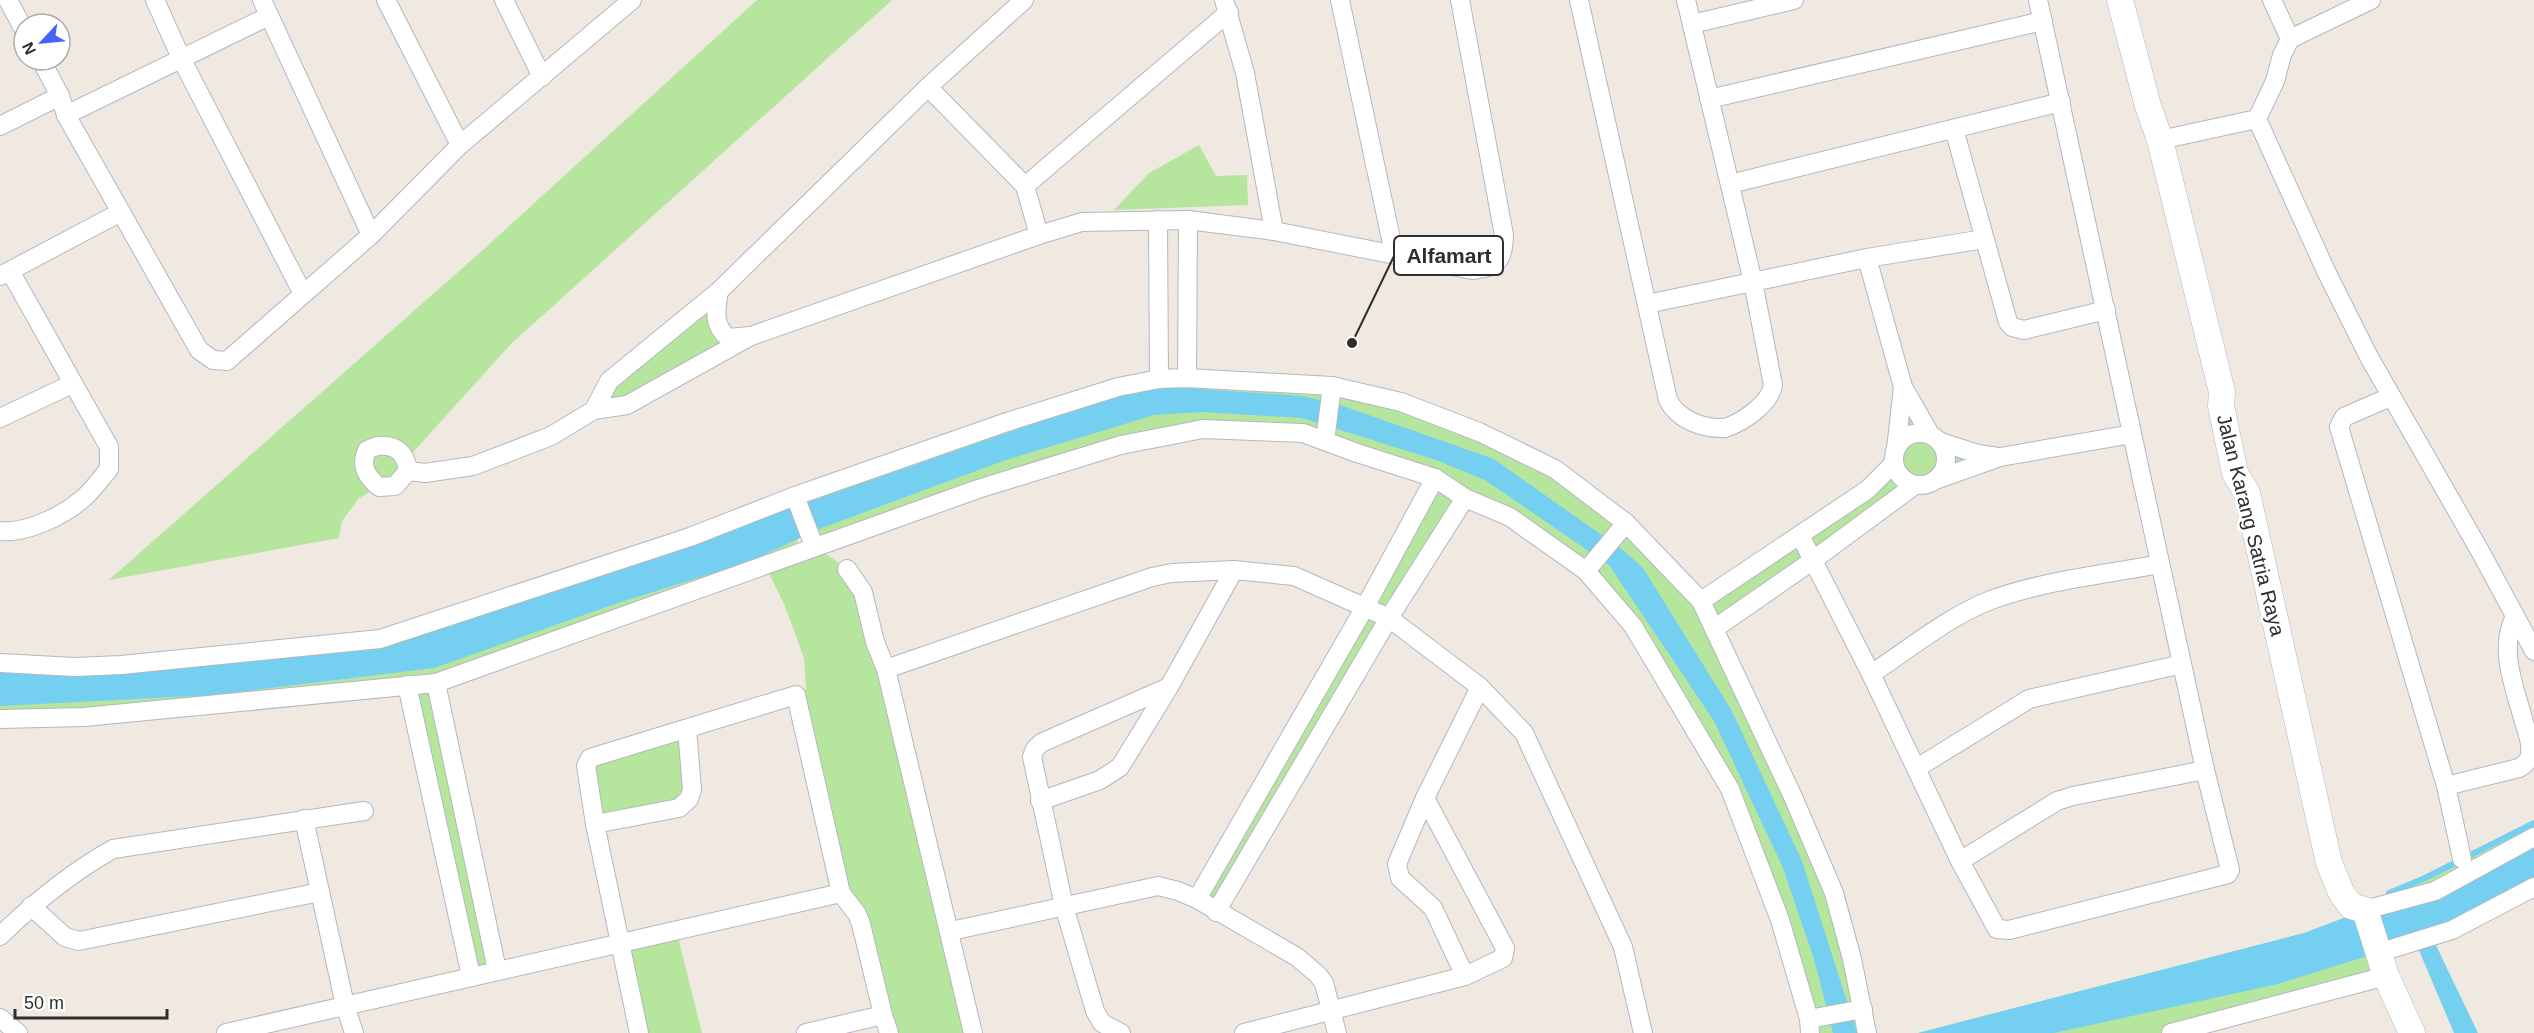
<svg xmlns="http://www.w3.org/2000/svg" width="2534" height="1033" font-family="Helvetica,sans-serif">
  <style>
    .green { fill: #b6e59e }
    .water { fill: #75cff0 }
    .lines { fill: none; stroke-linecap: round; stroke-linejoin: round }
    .stream { stroke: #75cff0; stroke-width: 6 }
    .street-casing { stroke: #b4b7c1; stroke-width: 20 }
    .secondary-casing { stroke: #b4b7c1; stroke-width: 27 }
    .street { stroke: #fff; stroke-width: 18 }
    .secondary { stroke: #fff; stroke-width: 26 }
    .labels { text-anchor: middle; stroke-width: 6; stroke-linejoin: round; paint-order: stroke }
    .street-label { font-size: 20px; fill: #2e2e2e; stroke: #fff }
    .leader { fill: none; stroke: #2e2e2e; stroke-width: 2 }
    .callout-dot { fill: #2e2e2e; stroke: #fff; stroke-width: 2 }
    .callout { fill: #fff; stroke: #2e2e2e; stroke-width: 2 }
    .callout-label { font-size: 21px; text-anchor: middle; font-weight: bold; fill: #2e2e2e }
  </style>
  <rect width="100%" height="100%" fill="#efe9e1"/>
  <!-- green -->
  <g class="green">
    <polygon points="757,0 892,0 511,344 406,460 407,464 379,487 359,498 342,521 339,538 109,580 484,249"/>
    <polygon points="1199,145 1216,176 1247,175 1248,205 1114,210 1149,173"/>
    <polygon points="719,291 729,337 627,405 594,410 609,381"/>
    <polygon points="1159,379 1354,391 1555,469 1701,601 1894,463 1903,387 1930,434 1978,454 1927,485 1915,485 1714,629 1834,893 1867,1033 1810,1033 1730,789 1586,571 1466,498 1216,912 1197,899 1435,479 1303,433 1203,429 815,546 847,569 863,592 973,1033 889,1033 852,906 796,695 806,689 804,658 784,604 765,565 436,683 497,970 471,976 410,694 0,719 0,663 75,667 327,645 799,537 793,553 814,545 795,496"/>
    <polygon points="687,729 689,799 595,824 590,758"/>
    <polygon points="2534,824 2534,837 2409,899 2386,976 2169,1033 1918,1033 2304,933 2365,910 2389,893 2425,878"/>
    <polygon points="676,929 702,1033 639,1033 620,941"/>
  </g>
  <!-- water -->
  <g class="water">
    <polygon points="1168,387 1303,396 1343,406 1494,459 1624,551 1643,568 1732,711 1802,861 1857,1033 1833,1033 1814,959 1783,868 1714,721 1609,565 1485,480 1436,460 1302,418 1202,412 1154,415 1003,461 819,529 751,561 615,604 434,668 212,695 0,706 0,670 378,644 814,500 1036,423 1121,396"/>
    <polygon points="2534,837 2534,887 2432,937 2478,1033 2454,1033 2415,941 2278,984 2054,1033 1918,1033 2304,933 2365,910 2409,899"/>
  </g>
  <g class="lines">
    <!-- stream -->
    <polyline class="stream" points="2389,893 2425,878 2534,823"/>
    <defs>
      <g id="street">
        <polyline points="8,0 24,30"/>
        <polyline points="155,0 182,60 303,294"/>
        <polyline points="262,0 371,235"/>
        <polyline points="386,0 460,145"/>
        <polyline points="504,0 542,77"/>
        <polyline points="1224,0 1245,73 1274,231"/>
        <polyline points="1340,0 1394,253"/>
        <path d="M1579 0 1668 400C1678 420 1703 429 1725 428 1743 422 1770 404 1773 385L1753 282 1686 0"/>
        <polyline points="2272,0 2290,39"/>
        <polyline points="1692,24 1794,0"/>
        <polyline points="41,60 60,96 66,115 199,350 213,360 227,361 371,235 460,145 632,0"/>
        <polyline points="928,87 1025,186 1039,235"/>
        <polyline points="1709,99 2043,21"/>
        <polyline points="66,115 269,16"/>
        <polyline points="2257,119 2326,271 2369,357 2480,551 2534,651"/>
        <polyline points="0,126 60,96"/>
        <polyline points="1954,129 2008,322 2012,327 2024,330 2106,310"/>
        <polyline points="2160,140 2257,119 2275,81 2282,55 2290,39 2371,0"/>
        <polyline points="1730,184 2061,102"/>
        <polyline points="1025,186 1229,12"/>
        <polyline points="1158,220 1159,379"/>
        <polyline points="1867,258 1903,387 1930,434"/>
        <polyline points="0,276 121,212"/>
        <path d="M719 291C716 309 712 326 729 338L750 336"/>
        <polyline points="1647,304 1867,258 1984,239"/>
        <polyline points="1187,378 1188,220"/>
        <polyline points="2390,397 2344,417 2339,427 2446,786 2462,859"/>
        <polyline points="594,410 609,381 719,291 928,87 1024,0"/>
        <polyline points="0,418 72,384"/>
        <circle cx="1920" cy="459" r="26"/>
        <polyline points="1325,441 1332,386"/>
        <polyline points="1941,442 1978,454 1998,457"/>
        <path d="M377 446C396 444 406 453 408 471L395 486 379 487C366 476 360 466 367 450Z"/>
        <polyline points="1896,449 1903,387"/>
        <path d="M408 471 425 473 473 466 551 436 594 410 627 405 751 336 1039 235 1082 222 1188 220 1274 231 1472 270C1498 267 1503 261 1504 235L1460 0"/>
        <polyline points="1938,479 2000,457 2132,434"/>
        <polyline points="795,496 814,546"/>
        <path d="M0 531C25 534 63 516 81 500 92 492 100 479 109 469V447L10 271"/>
        <polyline points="1800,535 1871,674 1960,861 1997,929 2009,930 2228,874 2230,870 2205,770 2038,0"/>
        <polyline points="847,569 863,592 875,642 886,669 973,1033"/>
        <polyline points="1586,571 1626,523"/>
        <polyline points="1701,601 1867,490 1894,463"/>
        <polyline points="1714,629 1812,561 1915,485"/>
        <polyline points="0,663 75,667 121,665 380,639 690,537 795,496 1007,422 1118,387 1159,379 1187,378 1332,386 1401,402 1479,432 1555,469 1626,523 1701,601 1794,799 1834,893 1852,959 1867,1033"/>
        <polyline points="886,669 1152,577 1172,573 1234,570 1294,576 1389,618 1480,687 1524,733 1623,947 1643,1033"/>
        <path d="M1871 674C1908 650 1949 616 1991 600 2042 581 2107 574 2160 564"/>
        <polyline points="436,683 497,970"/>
        <polyline points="407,685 471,976"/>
        <polyline points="0,719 84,717 436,683 978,489 1121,445 1203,429 1303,433 1357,453 1435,478 1465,498 1510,517 1586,571 1633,626 1730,789 1780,920 1809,1019 1810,1033"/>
        <polyline points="1917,768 2029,699 2182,664"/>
        <path d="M2446 786 2519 768C2525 765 2529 761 2530 754 2532 743 2527 732 2524 722 2515 688 2498 650 2515 616"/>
        <polyline points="1040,801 1100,780 1120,767 1169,687 1234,570"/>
        <polyline points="304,819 345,1005 354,1033"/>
        <polyline points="595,824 679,808 689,799 692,789 687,729"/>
        <polyline points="1960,861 2057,801 2073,796 2205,770"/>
        <polyline points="1197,899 1365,607 1435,478"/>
        <polyline points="31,906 65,937 79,941 320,892"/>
        <polyline points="2365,910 2435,891 2534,837"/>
        <polyline points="1216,912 1389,618 1465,498"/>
        <polyline points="951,931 1158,886 1178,891 1197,899 1297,957 1318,975 1324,983 1337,1033"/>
        <path d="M0 936C34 903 72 872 113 849L364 811"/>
        <polyline points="2378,953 2452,930 2534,887"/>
        <polyline points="1465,976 1433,908 1400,878 1397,864 1425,798 1480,687"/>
        <polyline points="0,1018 18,1033"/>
        <polyline points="1809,1019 1863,1009"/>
        <polyline points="226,1033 841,893"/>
        <polyline points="639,1033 595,824 586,766 590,758 796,695 841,893 857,914 861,924 883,1015 889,1033"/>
        <polyline points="806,1033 883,1015"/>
        <polyline points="1121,1033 1102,1023 1095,1011 1064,906 1032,757 1035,749 1041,743 1169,687"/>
        <polyline points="1244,1033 1465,976 1503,958 1505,948 1425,798"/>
        <polyline points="2171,1033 2386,976"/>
      </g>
      <polyline id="secondary" points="2120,0 2148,106 2160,140 2222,392 2221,406 2235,473 2247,493 2329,863 2341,892 2351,906 2365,910 2386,976 2412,1033"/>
    </defs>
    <!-- street casing -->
    <use href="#street" class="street-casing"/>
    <!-- secondary casing -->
    <use href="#secondary" class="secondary-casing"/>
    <!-- street -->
    <use href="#street" class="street"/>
    <!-- secondary -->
    <use href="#secondary" class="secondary"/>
  </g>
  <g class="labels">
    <!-- street labels -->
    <g class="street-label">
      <text transform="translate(2251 525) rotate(76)" y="7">Jalan Karang Satria Raya</text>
    </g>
  </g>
  <!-- callouts -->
  <path class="leader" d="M1352 343L1394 256"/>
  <circle class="callout-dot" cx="1352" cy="343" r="6"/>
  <rect class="callout" x="1394" y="236" width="109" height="39" rx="6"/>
  <g class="callout-label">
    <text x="1449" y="263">Alfamart</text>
  </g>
  <!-- north arrow -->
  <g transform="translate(42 42) rotate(244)"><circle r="28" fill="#ffffff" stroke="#ababab" stroke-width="1.5"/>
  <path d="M0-4.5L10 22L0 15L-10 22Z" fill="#4264fb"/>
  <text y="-9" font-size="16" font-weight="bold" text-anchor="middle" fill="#2e2e2e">N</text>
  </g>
  <!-- scale -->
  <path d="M15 1009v9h152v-9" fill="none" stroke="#2e2e2e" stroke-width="3"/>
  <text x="24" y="1009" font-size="18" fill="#2e2e2e" stroke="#ffffff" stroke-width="4.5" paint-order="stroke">50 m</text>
</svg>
